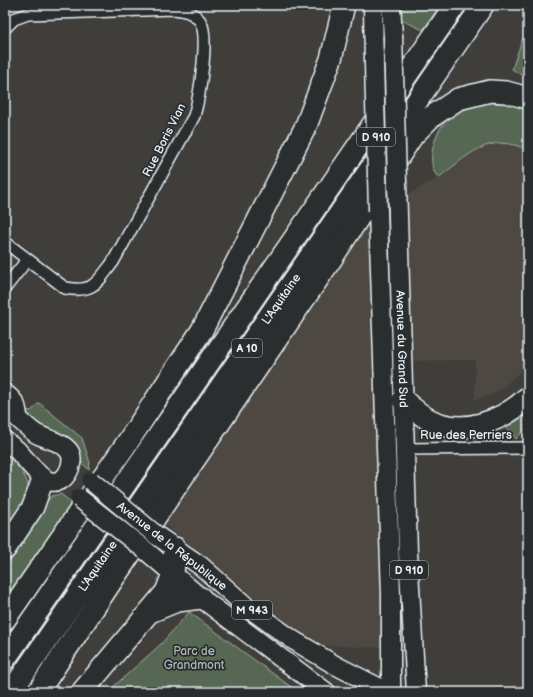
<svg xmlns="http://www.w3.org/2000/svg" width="533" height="697" font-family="'Balsamiq Sans',sans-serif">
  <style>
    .built { fill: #4d4a42 }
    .green { fill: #576852; stroke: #a0aca5 }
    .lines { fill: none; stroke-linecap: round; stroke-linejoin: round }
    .minor-casing { stroke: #e8f1f8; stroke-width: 14 }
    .primary-casing { stroke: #e8f1f8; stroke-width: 21 }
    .motorway-casing { stroke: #e8f1f8; stroke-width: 24 }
    .minor { stroke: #2a2d2e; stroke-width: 11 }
    .primary { stroke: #2a2d2e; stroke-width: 18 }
    .motorway { stroke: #2a2d2e; stroke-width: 21 }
    .primary-bridge-casing { stroke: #e8f1f8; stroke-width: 21; stroke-linecap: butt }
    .primary-bridge { stroke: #2a2d2e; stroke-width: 18 }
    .labels { text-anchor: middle; stroke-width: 3.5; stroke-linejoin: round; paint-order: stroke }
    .shield { fill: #2a2d2e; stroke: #afb6bb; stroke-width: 1 }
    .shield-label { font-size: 11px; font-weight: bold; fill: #e8f1f8 }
    .street-label { font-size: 12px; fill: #e8f1f8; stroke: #2a2d2e }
    .park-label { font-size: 12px; fill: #aebab6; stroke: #2a2d2e }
  </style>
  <rect width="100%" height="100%" fill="#3f3e3a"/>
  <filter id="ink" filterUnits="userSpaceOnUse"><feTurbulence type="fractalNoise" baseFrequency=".025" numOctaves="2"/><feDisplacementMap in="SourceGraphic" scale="8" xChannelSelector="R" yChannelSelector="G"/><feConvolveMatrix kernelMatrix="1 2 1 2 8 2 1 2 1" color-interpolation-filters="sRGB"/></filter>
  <g filter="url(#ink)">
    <!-- built -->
    <polygon class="built" points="498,142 518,145 528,150 528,361 521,371 502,388 490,395 475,400 475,360 384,361 391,648 314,645 163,523 374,213 438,178 480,147"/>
    <!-- green -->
    <g class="green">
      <polygon points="403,5 440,5 423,30 401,20"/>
      <polygon points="528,31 528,79 512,69 522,40"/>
      <path d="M479 102 510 104 528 111V150C488 131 468 156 438 178 436 174 432 169 432 164 430 149 437 128 449 118 458 111 469 107 479 102Z"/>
      <polygon points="528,397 528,426 516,439 498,418"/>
      <polygon points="39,403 82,438 90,463 89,470 82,463 80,458 28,423 26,410 31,411"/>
      <path d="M5 454C17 465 26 473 29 489H31L5 536V494L10 483 5 481 8 472 5 470Z"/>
      <polygon points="61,494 74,505 38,551 5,598 5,570 41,508 52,496"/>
      <polygon points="189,612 298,692 102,692 104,690 112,688 161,644"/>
    </g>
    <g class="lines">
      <defs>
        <g id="minor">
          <path d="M5 28 14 19 28 14 173 9C184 10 194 12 200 21 210 35 199 99 194 116L113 262C97 283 93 293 65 288L5 242"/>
          <polyline points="5,288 27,260"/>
          <path d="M5 389C20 400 21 405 22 423"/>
          <polyline points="405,449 528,448"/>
        </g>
        <g id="primary">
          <polyline points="373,5 374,63"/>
          <polyline points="391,5 393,36"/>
          <path id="s1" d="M397 183 408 553 416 692"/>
          <polyline points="378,211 391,595 391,692"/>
          <path d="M5 406C15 415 24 425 35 433 48 441 76 443 71 464 70 470 66 477 61 480 55 483 49 482 43 479L17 450 5 441"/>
          <polyline points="156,535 201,566 247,607 293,640 335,665 378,687 383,692"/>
          <polyline points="145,550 201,598 326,692"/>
        </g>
        <g id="motorway">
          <path d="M403 400C411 407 419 414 428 419 461 437 502 422 528 397"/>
          <polyline points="5,549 33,507 43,479"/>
          <polyline points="150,612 177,601 201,598"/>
          <polyline points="5,619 129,440 202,330 306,126 331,59 344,5"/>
          <polyline points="5,659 455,5"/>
          <path id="s2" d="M11 692 483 5"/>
          <polyline points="38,692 113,579 330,261 413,135 431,117 458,99 490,91 506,92 528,98"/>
          <polyline points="82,692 166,592 173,574 175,548"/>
        </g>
      </defs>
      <!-- minor casing -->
      <use href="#minor" class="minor-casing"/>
      <!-- primary casing -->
      <use href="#primary" class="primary-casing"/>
      <!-- motorway casing -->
      <use href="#motorway" class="motorway-casing"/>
      <!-- minor -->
      <use href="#minor" class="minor"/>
      <!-- primary -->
      <use href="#primary" class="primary"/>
      <!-- motorway -->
      <use href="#motorway" class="motorway"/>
      <defs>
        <g id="primary-bridge">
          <polyline points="393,36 397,183"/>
          <polyline points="374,63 378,211"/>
          <polyline points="91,481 156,535"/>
          <polyline points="79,498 145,550"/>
        </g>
      </defs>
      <!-- primary-bridge casing -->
      <use href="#primary-bridge" class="primary-bridge-casing"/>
      <!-- primary-bridge -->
      <use href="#primary-bridge" class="primary-bridge"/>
    </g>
  </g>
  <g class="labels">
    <!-- shield labels -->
    <g class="shield">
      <rect x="357" y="128" width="38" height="18" rx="3"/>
      <rect x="232" y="339" width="30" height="18" rx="3"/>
      <rect x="390" y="561" width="38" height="18" rx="3"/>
      <rect x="232" y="601" width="40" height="18" rx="3"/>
    </g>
    <g class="shield-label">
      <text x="376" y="141">D 910</text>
      <text x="247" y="352">A 10</text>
      <text x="409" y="574">D 910</text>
      <text x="252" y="614">M 943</text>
    </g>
    <!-- street labels -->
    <g class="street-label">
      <text transform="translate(164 140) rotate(-63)" y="4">Rue Boris Vian</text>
      <text dy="4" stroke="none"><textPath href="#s2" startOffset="477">L'Aquitaine</textPath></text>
      <text dy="4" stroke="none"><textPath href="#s1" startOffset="166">Avenue du Grand Sud</textPath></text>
      <text x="466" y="439">Rue des Perriers</text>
      <text transform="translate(172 546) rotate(38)" y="4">Avenue de la République</text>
      <text dy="4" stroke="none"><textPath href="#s2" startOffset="153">L'Aquitaine</textPath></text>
    </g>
    <!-- park labels -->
    <g class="park-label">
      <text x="194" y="655">Parc de<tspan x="194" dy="14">Grandmont</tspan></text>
    </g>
  </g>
  <!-- margin -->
  <rect width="533" height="697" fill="none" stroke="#2a2d2e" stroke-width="20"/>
  <rect x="10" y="10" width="513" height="677" fill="none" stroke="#e8f1f8" stroke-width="1.5" filter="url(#ink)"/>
</svg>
